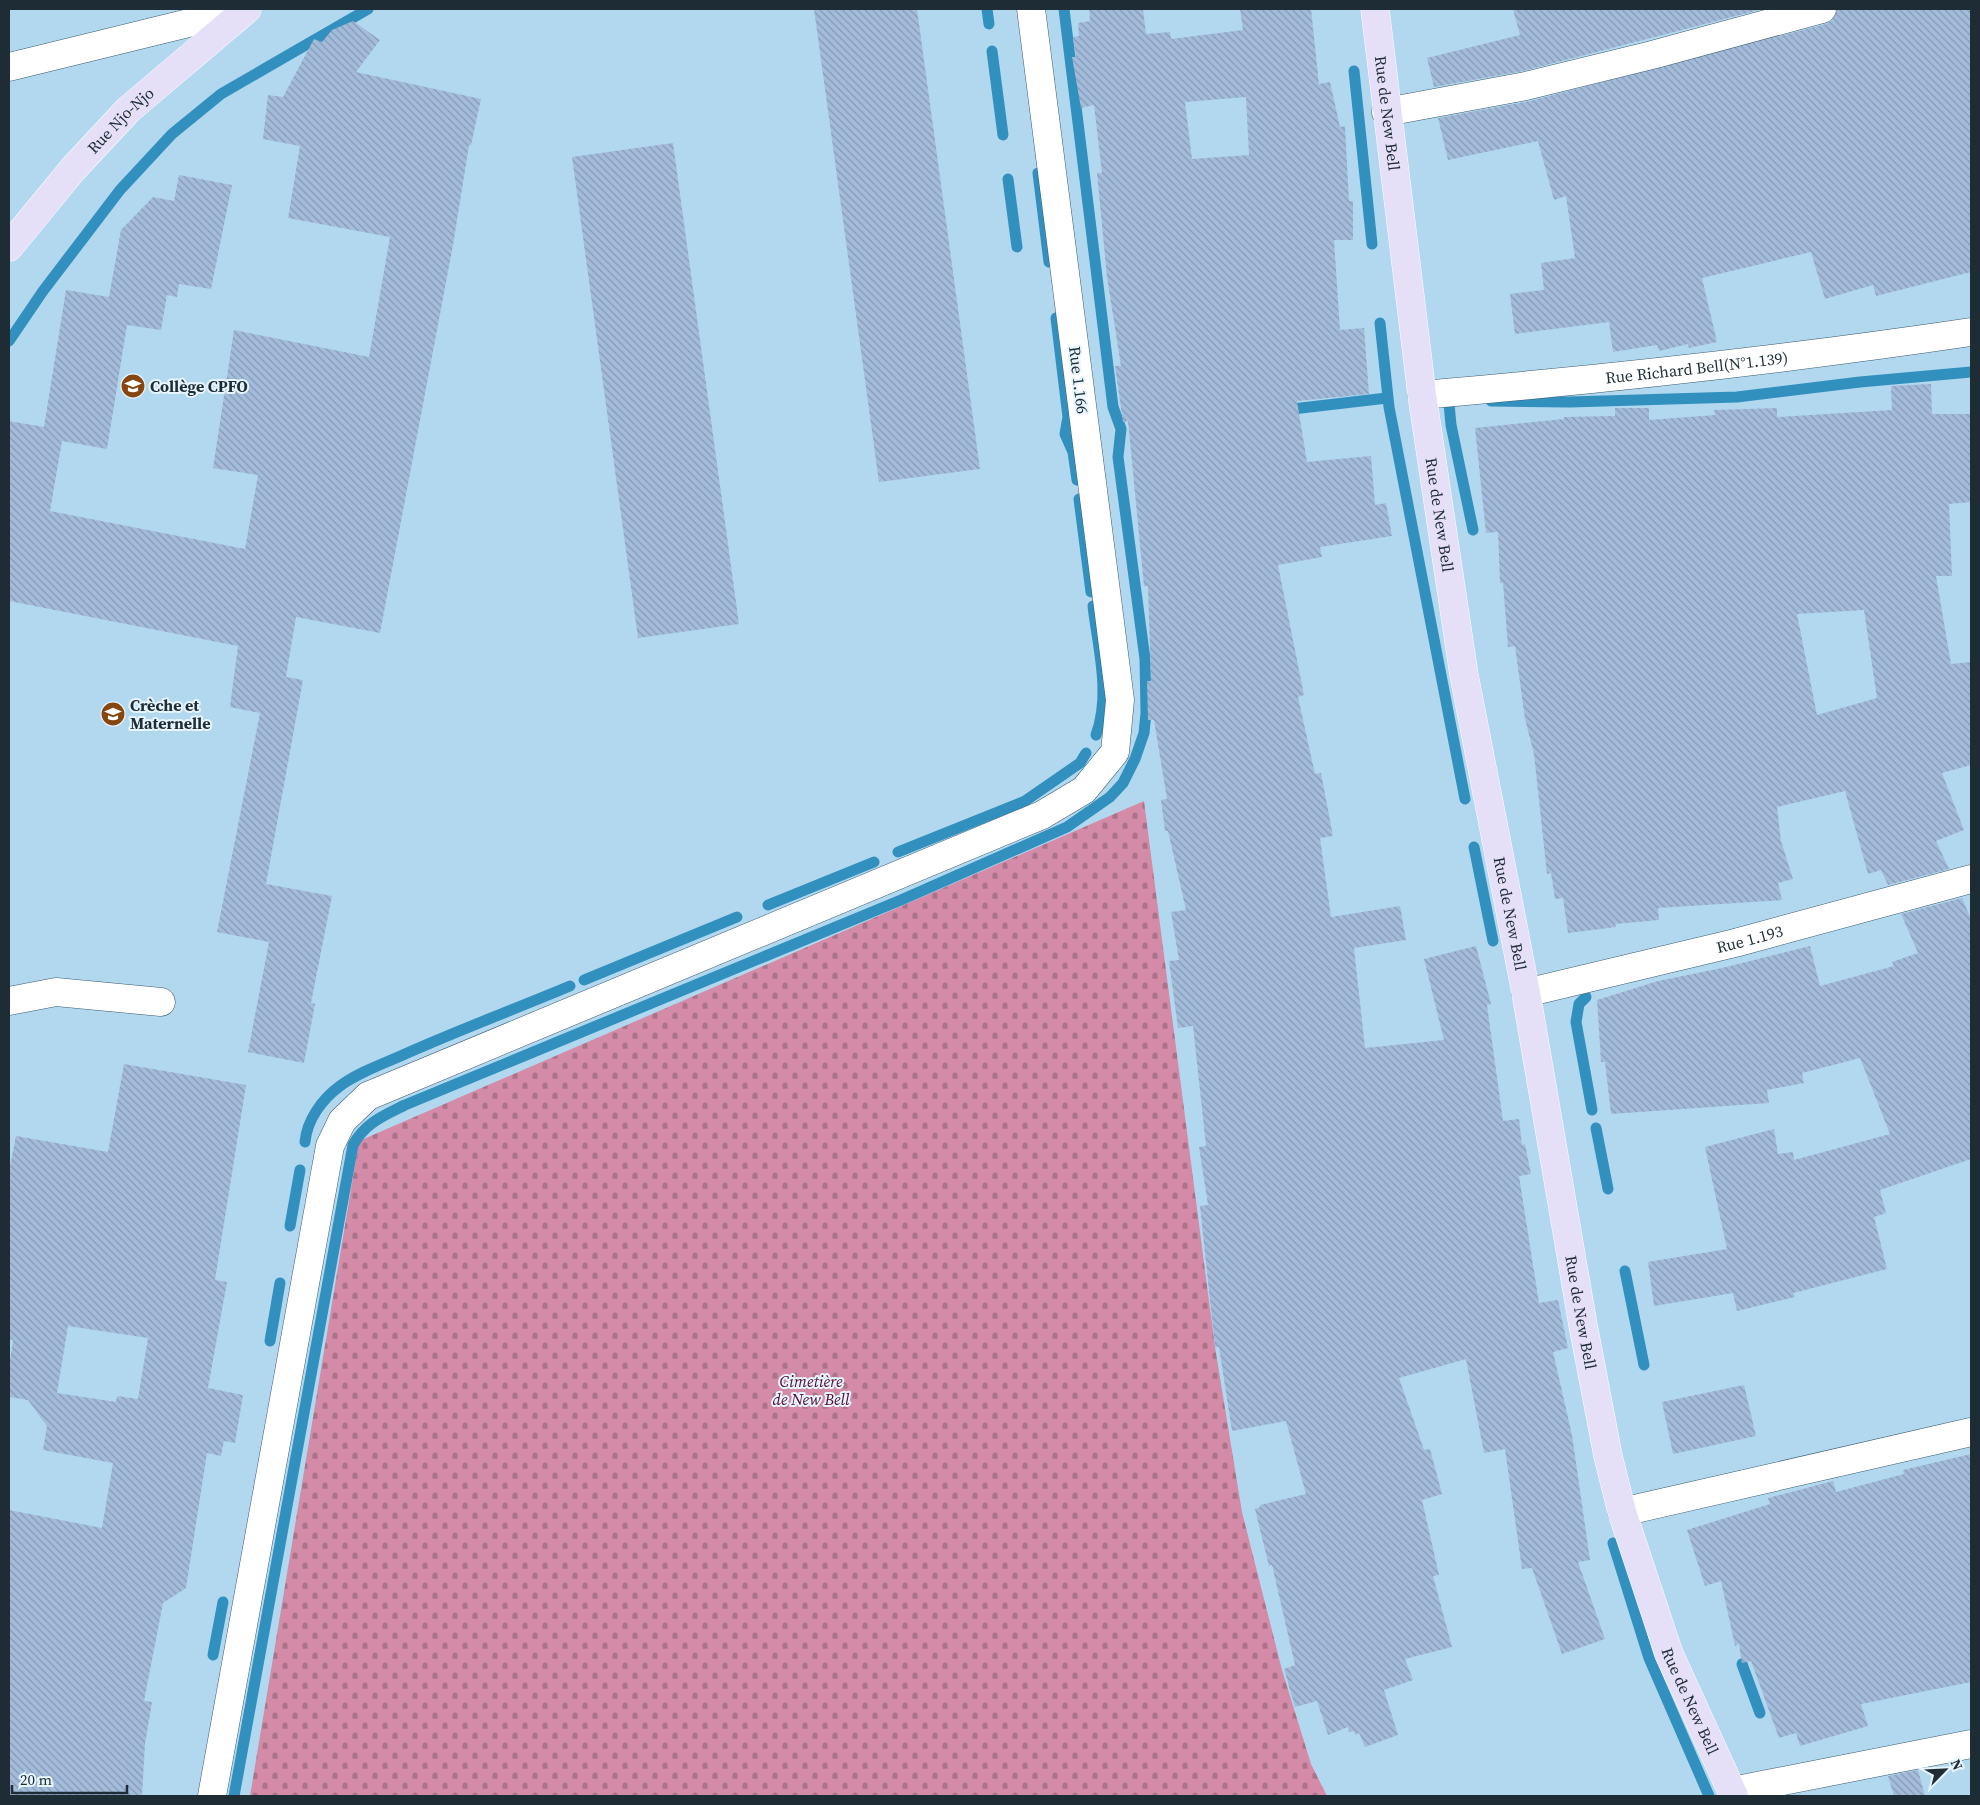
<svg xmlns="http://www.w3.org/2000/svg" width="1980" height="1805" font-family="'Source Serif 4',serif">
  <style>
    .cemetery { fill: url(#cemetery-stones) }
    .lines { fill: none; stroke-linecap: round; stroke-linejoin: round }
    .stream { stroke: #3290bf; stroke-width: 11 }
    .building { fill: url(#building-back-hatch); fill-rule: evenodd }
    .minor-casing { stroke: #395b6f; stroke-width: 29 }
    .major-casing { stroke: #fff; stroke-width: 29 }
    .minor { stroke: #fff; stroke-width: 28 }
    .major { stroke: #e5dff8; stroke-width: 28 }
    .labels { text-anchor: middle; stroke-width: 4; stroke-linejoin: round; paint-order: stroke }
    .street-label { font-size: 16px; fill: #1d2c35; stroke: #e6f5fe }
    .poi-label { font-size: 16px; font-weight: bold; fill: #1d2c35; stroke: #e6f5fe; text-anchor: start }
    .park-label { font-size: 16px; font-style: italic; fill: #560931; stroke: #e6f5fe }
  </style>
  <defs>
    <pattern id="cemetery-stones" width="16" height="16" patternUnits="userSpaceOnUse" patternTransform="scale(1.25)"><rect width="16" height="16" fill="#d48ba7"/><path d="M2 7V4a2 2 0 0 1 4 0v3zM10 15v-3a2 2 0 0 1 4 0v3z" fill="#ab7289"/></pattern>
    <pattern id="building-back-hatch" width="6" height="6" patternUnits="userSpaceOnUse" patternTransform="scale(1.25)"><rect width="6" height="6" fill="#a4bcdb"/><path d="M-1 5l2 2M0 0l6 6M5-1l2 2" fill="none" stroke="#8599b2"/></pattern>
  </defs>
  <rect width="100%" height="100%" fill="#b2d8ef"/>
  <!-- cemetery -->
  <polygon class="cemetery" points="1144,801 1215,1347 1242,1512 1282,1670 1311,1764 1327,1796 250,1796 359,1141"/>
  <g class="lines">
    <!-- stream -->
    <g class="stream">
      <polyline points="987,9 989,24"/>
      <polyline points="992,51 1003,135"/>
      <polyline points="1354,71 1372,244"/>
      <polyline points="1038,173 1049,262"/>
      <polyline points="1008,179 1017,247"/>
      <polyline points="1056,318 1068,417 1065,434 1073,452 1077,480"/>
      <polyline points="1380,323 1389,407 1465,799"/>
      <polyline points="9,341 43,291 120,190 172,134 221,94 368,9"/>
      <polyline points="1448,393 1451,425 1473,530"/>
      <polyline points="1491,401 1570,402 1737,397 1860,382 1971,372"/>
      <polyline points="1284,410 1387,398"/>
      <polyline points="1079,499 1091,592"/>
      <path d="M1093 606C1098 649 1111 694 1096 735"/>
      <polyline points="1474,847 1493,941"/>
      <polyline points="898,852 1025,801 1080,763 1086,753"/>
      <polyline points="768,905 874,862"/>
      <polyline points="584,980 737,917"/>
      <polyline points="1586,997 1579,1004 1576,1022 1592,1110"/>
      <polyline points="1596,1128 1608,1189"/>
      <path d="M305 1142C307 1120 322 1099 340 1086 359 1072 383 1064 405 1054 459 1030 515 1009 570 986"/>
      <polyline points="290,1226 300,1170"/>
      <polyline points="1625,1271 1644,1365"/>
      <polyline points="270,1341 280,1283"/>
      <polyline points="1613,1543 1649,1658 1709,1796"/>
      <polyline points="213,1655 223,1602"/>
      <polyline points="1742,1664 1760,1713"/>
      <path d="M234 1796 353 1145C365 1123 383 1116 405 1105L901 900 1067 827 1110 797 1123 783 1135 759 1144 733 1146 713 1145 659 1118 457 1121 429 1113 407 1064 9"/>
    </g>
  </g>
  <!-- building -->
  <g class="building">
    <polygon points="814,9 917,9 980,469 879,482"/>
    <path d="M1089 9H1143L1146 34 1170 32 1171 39 1243 30 1240 9H1311L1319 84 1330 82 1340 127 1345 126 1349 201H1353V240H1334L1340 330 1364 328 1369 394 1297 401 1307 462 1371 456 1375 505 1386 503 1392 536 1320 547 1322 557 1278 565 1304 695 1298 697 1315 774 1321 773 1333 836 1320 838 1331 917 1400 906 1406 940 1354 948 1365 1048 1444 1040 1424 959 1476 946 1491 1004 1487 1005 1503 1121 1519 1119 1522 1145 1525 1144 1531 1174 1519 1176 1539 1303 1558 1300 1568 1348 1553 1352 1572 1435 1590 1560 1578 1562 1605 1639 1562 1654 1532 1568 1522 1569 1505 1449 1484 1453 1466 1359 1399 1378 1424 1450 1430 1449 1442 1494 1422 1500 1439 1575 1433 1576 1452 1647 1405 1659 1413 1680 1384 1690 1398 1735 1365 1747 1359 1733 1355 1735 1354 1731 1349 1732 1348 1727 1328 1735 1317 1701 1295 1707 1284 1669 1295 1665 1272 1565 1269 1566 1255 1509 1260 1507V1505L1306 1494 1286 1421 1232 1431 1219 1347H1215L1200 1206 1208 1205 1199 1147 1206 1146 1193 1026 1178 1028 1169 961 1179 960 1171 912 1186 910 1168 831H1165L1161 800 1167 799 1154 720H1148L1147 681H1151L1148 586H1144L1128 421 1123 422 1115 366H1121L1107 277 1097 173H1102L1094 105 1081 108 1072 57H1076L1073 37 1079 36 1078 23 1090 21ZM1246 97 1249 155 1192 159 1185 102Z"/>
    <polygon points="1513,9 1763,9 1523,71 1434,87 1427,58 1520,35"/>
    <polygon points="1837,9 1971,9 1971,272 1876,296 1873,285 1825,299 1811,252 1702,278 1717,342 1689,348 1688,344 1659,351 1657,345 1613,352 1609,322 1515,334 1510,294 1544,290 1541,263 1575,258 1566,196 1554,200 1538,141 1448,160 1438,118 1530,101 1826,24 1833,20"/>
    <polygon points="353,21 380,40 356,72 481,99 471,145 469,145 453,245 380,633 296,617 286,677 303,680 266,884 332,896 311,1003 315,1004 304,1063 248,1052 269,942 217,932 260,713 230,707 238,646 9,601 9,421 44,427 66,290 109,297 121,230 153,197 174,201 179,175 232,185 211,289 179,284 177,297 167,295 161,330 127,325 107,449 62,441 50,511 245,549 258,475 213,468 234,330 369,357 390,237 288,218 300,146 263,139 268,95 283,97 314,39 322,42 332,30"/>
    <polygon points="673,143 739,624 638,638 572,157"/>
    <path d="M1931 384 1932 414H1971V502L1949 504 1952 576H1936L1951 664 1971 662V765L1942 773 1964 830 1936 841 1949 869 1888 885 1881 870 1868 874 1845 791 1777 807 1781 841 1793 879 1778 883 1782 900 1658 908 1659 920 1615 924 1616 927 1568 933 1563 898 1555 899 1551 873 1547 874 1534 754 1525 719 1515 646 1508 647 1503 583H1500L1498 532 1486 533 1475 428 1564 419V417L1615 416V408H1649V420L1715 415 1714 410 1777 408V417L1892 410 1891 386ZM1864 610 1877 698 1817 715 1797 614Z"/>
    <polygon points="1962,898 1971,919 1971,1159 1880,1190 1886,1213 1874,1217 1887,1269 1793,1293 1795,1297 1737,1311 1733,1293 1654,1306 1648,1262 1727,1249 1705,1147 1774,1129 1778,1154 1793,1152 1794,1160 1890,1134 1860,1058 1802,1073 1804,1083 1767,1090 1769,1103 1611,1114 1605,1062 1601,1062 1597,1000 1658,981 1722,968 1810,946 1820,986 1894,966 1892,962 1918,953 1901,914"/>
    <path d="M124 1064 246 1085 215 1280 227 1282 208 1388 243 1395 235 1443 224 1441 221 1456 207 1453 186 1588 163 1603 144 1701 152 1702 145 1744 142 1796H9V1510L102 1528 113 1463 43 1450 47 1426 28 1400 9 1397V1367L13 1340 9 1339V1172L16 1136 108 1152ZM68 1326 148 1338 138 1399 117 1396 116 1402 57 1393Z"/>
    <polygon points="1744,1385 1756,1436 1673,1454 1662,1402"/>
    <polygon points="1971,1454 1971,1682 1861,1704 1868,1726 1800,1746 1796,1733 1779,1738 1751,1661 1742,1663 1739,1644 1735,1646 1721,1581 1705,1586 1687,1530 1770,1504 1768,1498 1833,1481 1836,1492 1904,1474 1903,1470"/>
    <polygon points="1918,1770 1925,1796 1894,1796 1888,1776"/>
  </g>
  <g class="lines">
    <defs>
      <g id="minor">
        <polyline points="9,67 246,9"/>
        <polyline points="1386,112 1526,86 1652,55 1822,9"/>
        <path id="s1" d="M1422 395C1606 379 1789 359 1971 332"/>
        <path id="s2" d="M1526 993 1735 943 1971 879"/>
        <polyline points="9,1001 56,992 161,1002"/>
        <polyline points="1622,1512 1971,1432"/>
        <polyline points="1732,1791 1971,1744"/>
        <polyline points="212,1796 330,1146 342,1121 368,1096 1042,815 1084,790 1115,752 1120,700 1031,9"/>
      </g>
      <g id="major">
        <path id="s3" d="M1375 9 1422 395 1464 675 1526 993 1583 1325 1608 1456 1622 1512 1669 1654 1734 1796"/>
        <path id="s4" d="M9 247 73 169 128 110 247 9"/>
      </g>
    </defs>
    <!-- minor casing -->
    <use href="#minor" class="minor-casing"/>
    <!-- major casing -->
    <use href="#major" class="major-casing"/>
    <!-- minor -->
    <use href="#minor" class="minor"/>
    <!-- major -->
    <use href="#major" class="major"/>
  </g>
  <!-- icons -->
  <defs>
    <symbol id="school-disc" viewBox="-11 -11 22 22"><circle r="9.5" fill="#86460d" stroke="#e6f5fe"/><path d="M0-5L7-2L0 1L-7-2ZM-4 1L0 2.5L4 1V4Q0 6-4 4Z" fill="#fff"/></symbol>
  </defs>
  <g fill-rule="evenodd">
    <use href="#school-disc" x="119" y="372" width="28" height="28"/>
    <use href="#school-disc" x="99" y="700" width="28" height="28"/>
  </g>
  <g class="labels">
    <!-- street labels -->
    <g class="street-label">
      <text dy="6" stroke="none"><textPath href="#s3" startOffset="105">Rue de New Bell</textPath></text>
      <text dy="6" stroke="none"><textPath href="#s4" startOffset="169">Rue Njo-Njo</textPath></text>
      <text dy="6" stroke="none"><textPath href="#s1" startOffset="276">Rue Richard Bell(N°1.139)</textPath></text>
      <text transform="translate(1079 380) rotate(83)" y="6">Rue 1.166</text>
      <text dy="6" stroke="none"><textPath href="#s3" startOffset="510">Rue de New Bell</textPath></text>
      <text dy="6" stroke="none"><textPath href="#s3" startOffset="915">Rue de New Bell</textPath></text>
      <text dy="6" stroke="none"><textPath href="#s2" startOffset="230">Rue 1.193</textPath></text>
      <text dy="6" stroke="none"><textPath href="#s3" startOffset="1320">Rue de New Bell</textPath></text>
      <text dy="6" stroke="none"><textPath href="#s3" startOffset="1725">Rue de New Bell</textPath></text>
    </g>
    <!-- poi labels -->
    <g class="poi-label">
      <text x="150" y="392">Collège CPFO</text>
      <text x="130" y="711">Crèche et<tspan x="130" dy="18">Maternelle</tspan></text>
    </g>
    <!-- park labels -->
    <g class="park-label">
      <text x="811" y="1387">Cimetière<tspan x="811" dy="18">de New Bell</tspan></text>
    </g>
  </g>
  <!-- border -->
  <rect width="1980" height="1805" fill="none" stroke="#1d2c35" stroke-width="20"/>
  <!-- north arrow -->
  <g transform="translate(1945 1770) rotate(66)" stroke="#e6f5fe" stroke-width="4" paint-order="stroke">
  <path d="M0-4L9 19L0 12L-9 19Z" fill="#1d2c35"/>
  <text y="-8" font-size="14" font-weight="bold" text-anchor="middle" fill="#1d2c35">N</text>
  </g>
  <!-- scale -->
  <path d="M12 1785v8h115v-8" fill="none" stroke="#1d2c35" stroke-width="2.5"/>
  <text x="20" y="1785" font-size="15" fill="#1d2c35" stroke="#e6f5fe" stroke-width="4" paint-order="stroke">20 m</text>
</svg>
